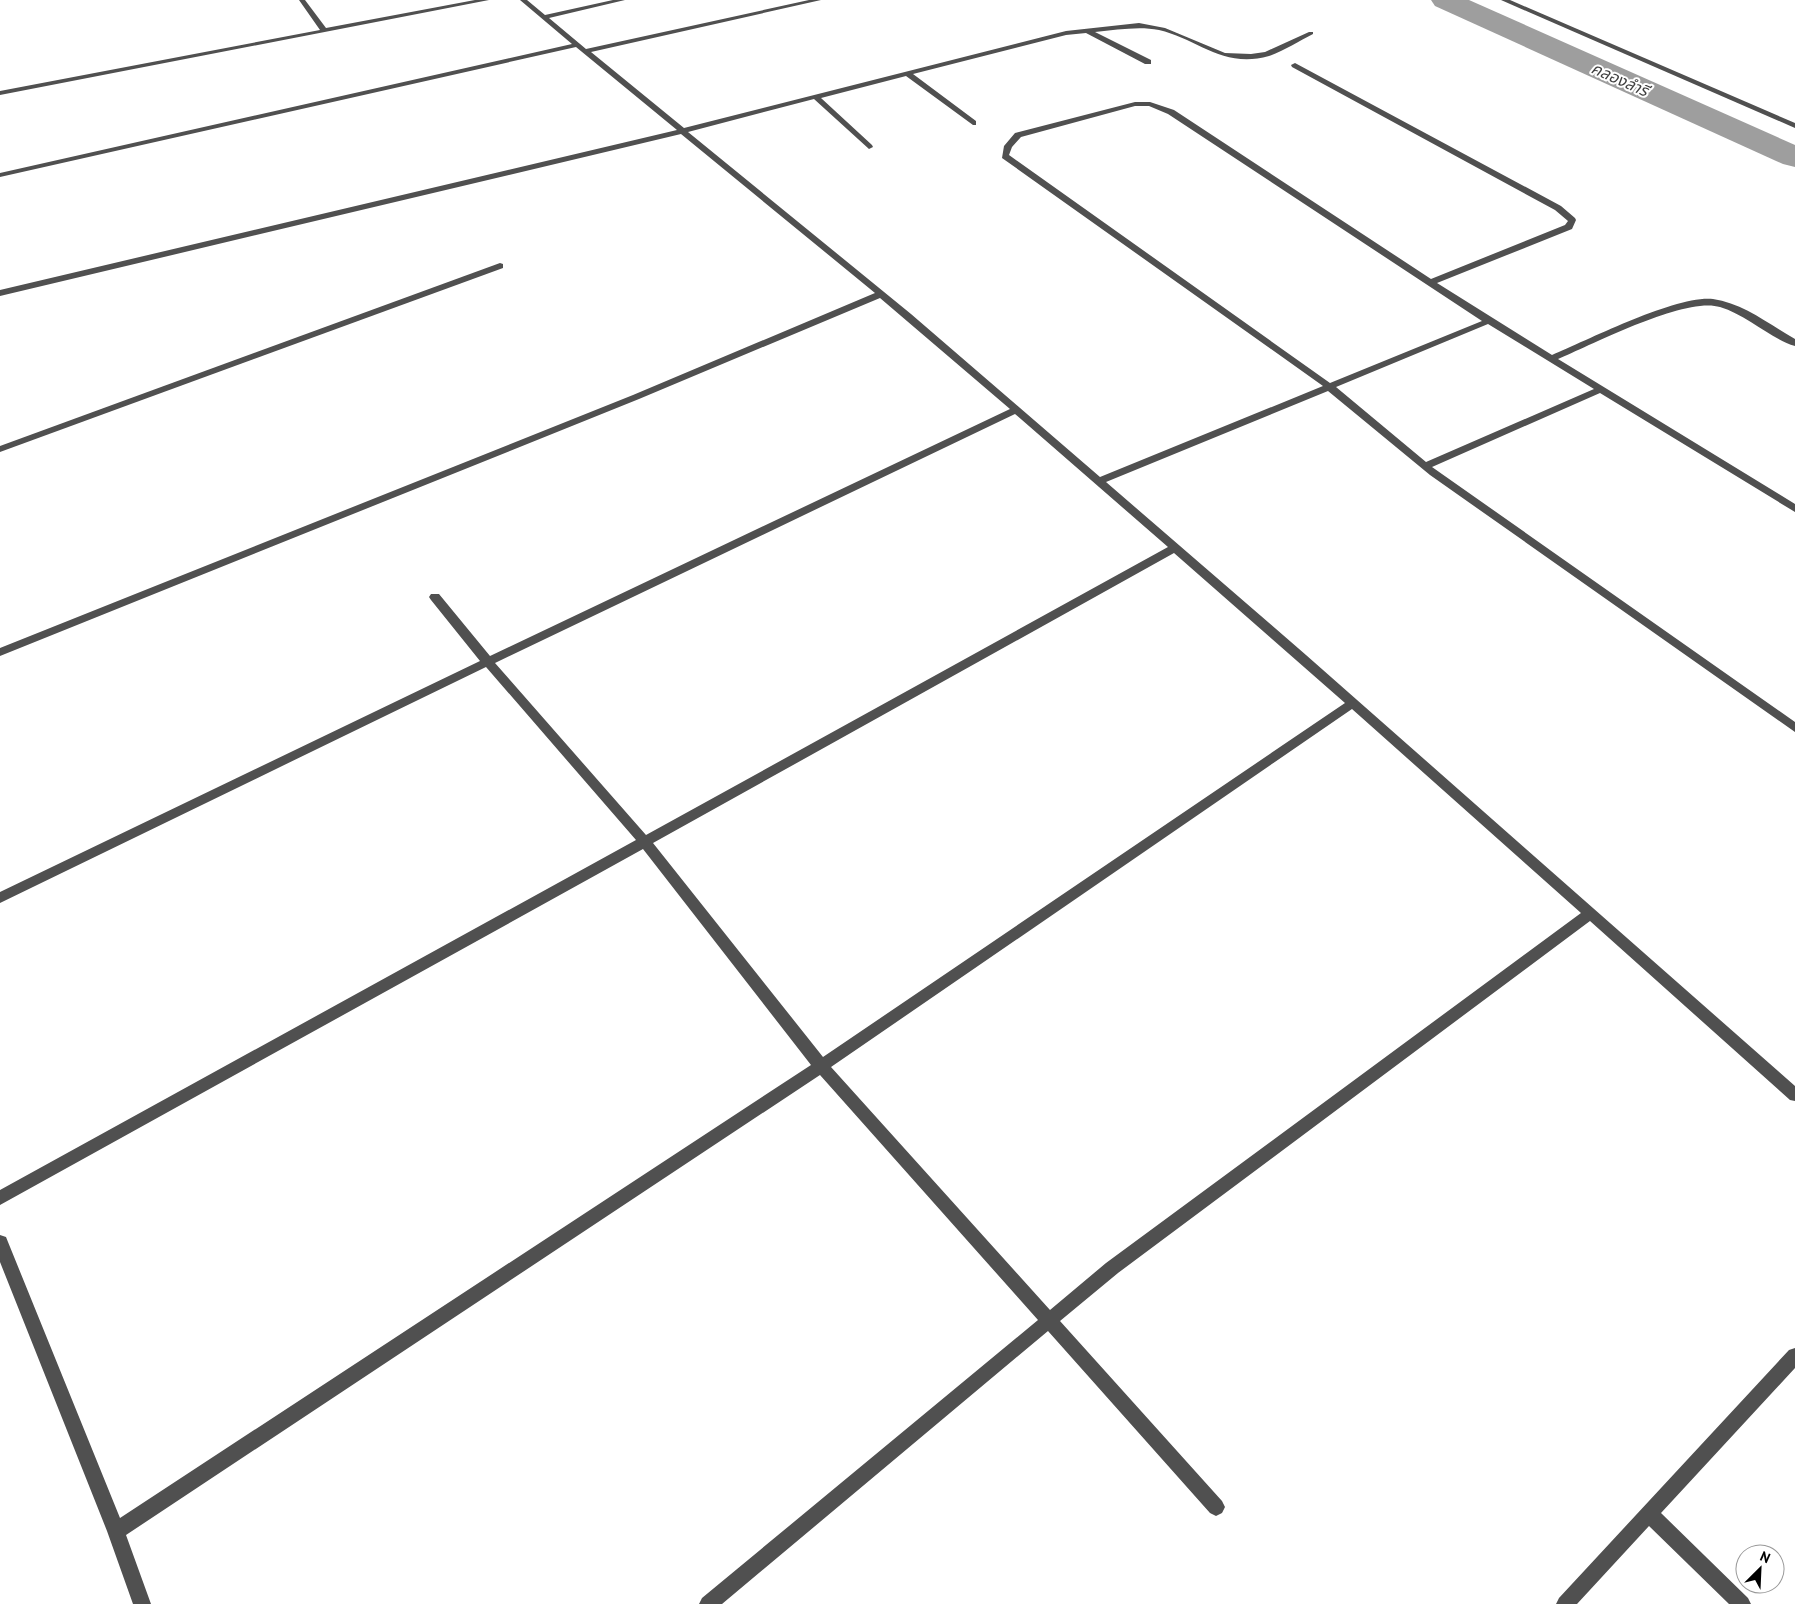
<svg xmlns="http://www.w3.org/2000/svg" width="1795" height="1604" font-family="'PT Sans','Noto Sans Thai',sans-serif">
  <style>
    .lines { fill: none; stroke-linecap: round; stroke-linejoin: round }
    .canal { fill: #9e9e9e; fill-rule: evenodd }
    .minor { fill: #505050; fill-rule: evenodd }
    .labels { text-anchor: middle; stroke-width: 4; stroke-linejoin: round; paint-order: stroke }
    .far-water-label { font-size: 16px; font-style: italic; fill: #3f3f3f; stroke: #fff }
  </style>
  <rect width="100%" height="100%" fill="#fff"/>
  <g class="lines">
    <!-- canal -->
    <polygon class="canal" points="1431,0 1469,0 1795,145 1795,167 1783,164 1435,6"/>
    <!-- minor -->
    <g class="minor">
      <polygon points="299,0 305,0 326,28 475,0 489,0 0,95 0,91 320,30"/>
      <path d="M520 0H527L545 15 613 0H625L549 18 586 49 809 0H821L591 52 684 128 1066 31 1139 23 1165 28 1225 53 1251 54 1265 52 1309 32H1313V34C1299 41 1284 51 1269 56 1223 69 1198 39 1159 30 1138 26 1117 30 1095 32L1151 60V64H1145L1086 33 1066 35 913 74 976 121V125H973L906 76 821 98 872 145 873 147 869 149 814 99 688 132 911 314 1100 477 1323 386 1002 158 1004 146 1015 133 1135 102H1150L1174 110 1431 279 1565 225 1568 221 1555 210 1292 67 1291 65 1295 63 1561 206 1575 218 1576 220 1572 229 1437 283 1552 355C1588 340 1676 295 1713 299 1743 303 1770 325 1795 339V346C1771 339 1747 315 1720 307 1686 296 1593 344 1558 359L1795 504V512L1600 393 1432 467 1795 722V732L1430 475 1328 391 1106 482 1306 655 1795 1086V1101L1790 1100 1590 921 1118 1273 1060 1321 1222 1501 1225 1507 1222 1513 1216 1516 1210 1513 1048 1331 722 1604H699L702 1598 1038 1320 820 1075 126 1535 151 1604H133L107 1531 0 1262V1235L6 1237 8 1242 120 1518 811 1065 643 849 0 1205V1190L636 840 486 667 0 903V892L480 661 431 600 429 597 431 594H439L490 656 1010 409 880 298 639 399 0 656V648L633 395 875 293 681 134 0 296V290L677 130 576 47 0 177V173L572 44ZM1135 106H1149L1168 114 1482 321 1330 383 1009 155 1012 147 1021 137ZM1488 324 1594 389 1426 462 1336 387ZM1015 414 1168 547 646 835 495 663ZM1174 553 1345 703 823 1057 653 843ZM1352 709 1581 913 1106 1263 1050 1310 831 1067Z"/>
      <polygon points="1501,0 1510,0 1795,123 1795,128"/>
      <polygon points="500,263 503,264 503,268 0,452 0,446"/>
      <polygon points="1795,1348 1795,1368 1661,1513 1748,1598 1751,1604 1729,1604 1649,1526 1577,1604 1556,1604 1559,1598 1789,1350"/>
    </g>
  </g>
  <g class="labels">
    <!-- far-water labels -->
    <g class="far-water-label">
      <text transform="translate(1620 79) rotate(24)" y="6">คลองลำรี</text>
    </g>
  </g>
  <!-- north arrow -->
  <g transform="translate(1760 1569) rotate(24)"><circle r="24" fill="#ffffff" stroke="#999999"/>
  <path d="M0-4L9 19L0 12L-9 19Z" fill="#000000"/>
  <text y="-8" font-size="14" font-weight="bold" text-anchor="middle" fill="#000000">N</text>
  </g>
</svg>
